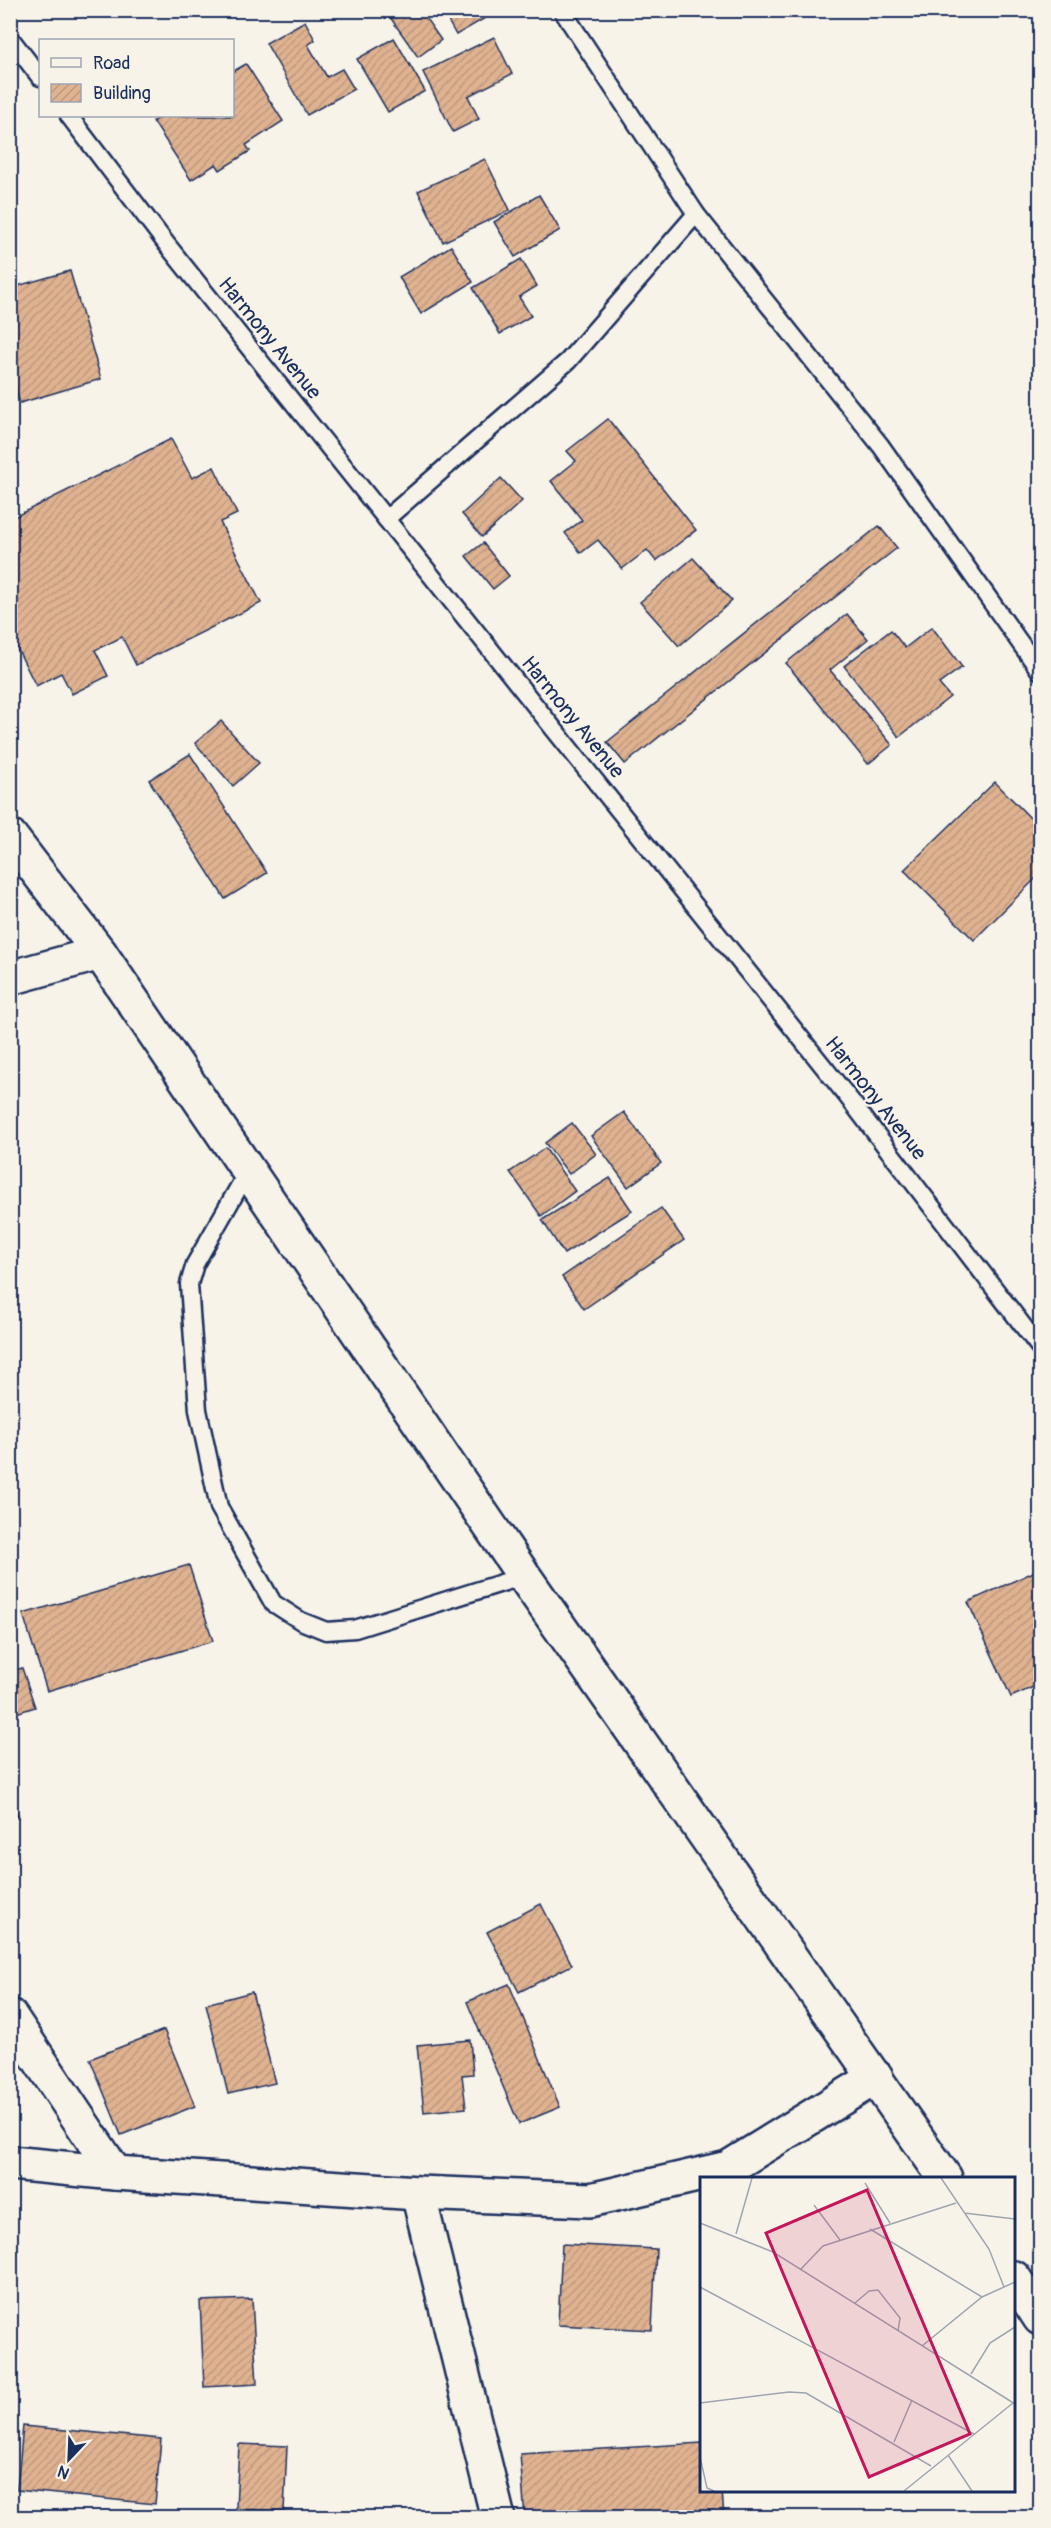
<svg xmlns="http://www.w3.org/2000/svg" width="1051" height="2528" font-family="Pangolin,sans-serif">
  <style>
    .building { fill: url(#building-hatch); stroke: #1b2f5e; stroke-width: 1.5 }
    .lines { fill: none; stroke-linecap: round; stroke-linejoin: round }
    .lane-casing { stroke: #1b2f5e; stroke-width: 21 }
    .street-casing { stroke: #1b2f5e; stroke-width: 38 }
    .secondary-casing { stroke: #1b2f5e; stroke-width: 38 }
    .lane { stroke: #f7f3e8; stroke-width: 16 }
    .street { stroke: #f7f3e8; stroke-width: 33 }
    .secondary { stroke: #f7f3e8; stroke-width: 33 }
    .labels { text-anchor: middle; stroke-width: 4.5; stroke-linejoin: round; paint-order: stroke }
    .street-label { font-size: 21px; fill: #1b2f5e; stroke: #f7f3e8 }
    .inset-road { fill: none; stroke: #9fa5b1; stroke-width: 1.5 }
    .view { fill: #c2185b; fill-opacity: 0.15; stroke: #c2185b; stroke-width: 3 }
    .inset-edge { fill: none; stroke: #1b2f5e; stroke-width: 3 }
  </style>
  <defs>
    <pattern id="building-hatch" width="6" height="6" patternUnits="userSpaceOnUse" patternTransform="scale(1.5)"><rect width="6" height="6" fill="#dfb290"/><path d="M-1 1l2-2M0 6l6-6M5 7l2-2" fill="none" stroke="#bf997f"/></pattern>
  </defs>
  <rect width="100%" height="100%" fill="#f7f3e8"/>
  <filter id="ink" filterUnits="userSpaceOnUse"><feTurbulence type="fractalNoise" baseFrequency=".0167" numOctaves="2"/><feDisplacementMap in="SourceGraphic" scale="12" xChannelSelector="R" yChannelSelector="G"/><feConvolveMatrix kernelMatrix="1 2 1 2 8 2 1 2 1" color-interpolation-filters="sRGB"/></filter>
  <g filter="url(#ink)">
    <!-- building -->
    <g class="building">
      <polygon points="385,10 420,10 441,40 418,57"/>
      <polygon points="442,10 484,10 487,17 456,35"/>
      <polygon points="305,21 315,40 308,45 327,77 342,69 354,89 307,115 266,43"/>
      <polygon points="494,37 512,74 468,96 479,119 453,132 423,72"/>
      <polygon points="394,38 425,91 388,112 357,59"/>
      <polygon points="246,64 283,121 246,145 250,151 220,170 216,164 191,180 153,121 162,116 232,116 232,72"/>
      <polygon points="485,159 510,210 443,242 418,191"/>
      <polygon points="539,195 560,230 515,257 494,222"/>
      <polygon points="451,246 473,282 421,314 399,277"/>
      <polygon points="521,259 537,286 519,297 531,316 500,334 473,288"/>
      <polygon points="70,271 101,379 20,403 10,370 10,288"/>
      <polygon points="608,419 696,530 656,561 647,550 622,569 598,540 581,553 565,533 582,520 551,481 576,461 567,451"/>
      <polygon points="171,439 192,478 214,467 237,514 220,522 261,603 136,665 122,637 95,650 108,676 72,694 61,673 36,686 10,634 10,519"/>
      <polygon points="501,478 522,501 482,537 462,514"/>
      <polygon points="879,526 897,548 625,764 607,742"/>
      <polygon points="483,543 509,576 493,589 466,556"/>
      <polygon points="693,558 732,601 679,646 640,602"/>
      <polygon points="847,614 868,639 830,670 892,745 868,764 786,663"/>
      <polygon points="932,627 962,667 939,684 950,697 899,737 844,666 891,630 905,648"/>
      <polygon points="221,721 259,763 233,786 195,743"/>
      <polygon points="190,754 267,873 225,899 149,780"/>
      <polygon points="995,782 1040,828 1040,874 974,940 904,870"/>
      <polygon points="624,1112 661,1163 628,1187 591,1136"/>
      <polygon points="572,1123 596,1154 569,1174 545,1143"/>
      <polygon points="545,1148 575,1191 541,1216 510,1172"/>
      <polygon points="610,1178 632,1211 564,1254 542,1220"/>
      <polygon points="661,1208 684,1240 584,1309 562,1277"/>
      <polygon points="189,1565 213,1641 47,1691 23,1614"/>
      <polygon points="1040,1569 1040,1684 1011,1697 968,1602"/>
      <polygon points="22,1668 35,1707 10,1715 10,1672"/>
      <polygon points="10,1794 19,1817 10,1819"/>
      <polygon points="541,1904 572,1965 519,1992 487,1932"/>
      <polygon points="509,1984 560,2107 519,2124 467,2002"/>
      <polygon points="252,1992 275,2083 228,2094 206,2004"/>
      <polygon points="164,2030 195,2106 121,2135 90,2059"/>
      <polygon points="470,2040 473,2074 462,2075 466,2108 424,2112 417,2045"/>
      <polygon points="562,2244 656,2249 652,2330 558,2325"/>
      <polygon points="252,2299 257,2384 204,2387 200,2301"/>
      <polygon points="23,2426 161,2439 155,2504 17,2490"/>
      <polygon points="702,2443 702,2490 722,2490 724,2518 525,2518 520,2454"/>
      <polygon points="239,2444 287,2446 284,2511 236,2509"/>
      <polygon points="43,2510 44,2518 10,2518 10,2517"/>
    </g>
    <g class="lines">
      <defs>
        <g id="lane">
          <polyline points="562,10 696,214 881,446 1040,671"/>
          <polyline points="10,38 40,77"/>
          <polyline points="69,116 168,246 847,1096 1040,1348"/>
          <polyline points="386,519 568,361 696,214"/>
          <polyline points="248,1171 195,1264 189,1284 198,1410 219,1507 273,1603 301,1621 326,1631 355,1629 524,1576"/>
        </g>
        <g id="street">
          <polyline points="10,978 100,953"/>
          <polyline points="10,2016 115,2173"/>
          <polyline points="10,2163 115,2173 418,2193 590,2200 728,2168 876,2077"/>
          <polyline points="418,2193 498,2518"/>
        </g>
        <g id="secondary">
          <polyline points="10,836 100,953 524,1576 945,2178"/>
          <polyline points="1014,2278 1040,2318"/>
        </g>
      </defs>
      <!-- lane casing -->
      <use href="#lane" class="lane-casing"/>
      <!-- street casing -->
      <use href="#street" class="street-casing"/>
      <!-- secondary casing -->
      <use href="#secondary" class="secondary-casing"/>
      <!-- lane -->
      <use href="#lane" class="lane"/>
      <!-- street -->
      <use href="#street" class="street"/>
      <!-- secondary -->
      <use href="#secondary" class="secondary"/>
    </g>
  </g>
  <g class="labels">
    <!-- street labels -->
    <g class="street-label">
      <text transform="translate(270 338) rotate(51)" y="7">Harmony Avenue</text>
      <text transform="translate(573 717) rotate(51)" y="7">Harmony Avenue</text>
      <text transform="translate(876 1098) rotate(52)" y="7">Harmony Avenue</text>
    </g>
  </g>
  <!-- overview -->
  <g transform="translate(700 2177)">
    <rect width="315" height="315" fill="#f7f3e8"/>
    <path class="inset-road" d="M241 1 289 72 304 110M165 6 190 46M114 28 140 63M264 36 315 42M0 46 73 75 315 227M170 52 282 120M36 57 52 1M101 92 123 69 256 26M0 110 274 257M155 126 169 114 178 113 200 141 198 154M222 169 282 120 315 105M271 197 290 166 315 150M0 226 89 215 106 216 231 289M194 265 212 223M248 278 272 314M0 280 7 311 14 314M204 314 313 226"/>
    <path class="view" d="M167 13 270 257 169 300 66 56Z"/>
    <rect width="315" height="315" class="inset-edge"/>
  </g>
  <!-- margin -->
  <rect width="1051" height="2528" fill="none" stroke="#f7f3e8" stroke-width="36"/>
  <rect x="18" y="18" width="1015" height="2492" fill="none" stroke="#1b2f5e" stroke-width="2" filter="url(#ink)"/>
  <!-- legend -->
  <rect x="39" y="39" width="195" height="78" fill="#f7f3e8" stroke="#9fa5b1" stroke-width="1.5"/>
  <rect x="51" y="58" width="30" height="9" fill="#f7f3e8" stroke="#9fa5b1" stroke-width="1.5"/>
  <text x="93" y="69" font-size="18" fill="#1b2f5e">Road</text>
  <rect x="51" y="84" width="30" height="18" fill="url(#building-hatch)" stroke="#9fa5b1" stroke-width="1.5"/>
  <text x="93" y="99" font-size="18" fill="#1b2f5e">Building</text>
  <!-- north arrow -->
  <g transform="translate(69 2459) rotate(203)" stroke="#f7f3e8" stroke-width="4.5" paint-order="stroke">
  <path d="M0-4.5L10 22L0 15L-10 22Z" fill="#1b2f5e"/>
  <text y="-9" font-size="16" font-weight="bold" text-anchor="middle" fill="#1b2f5e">N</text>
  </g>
</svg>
